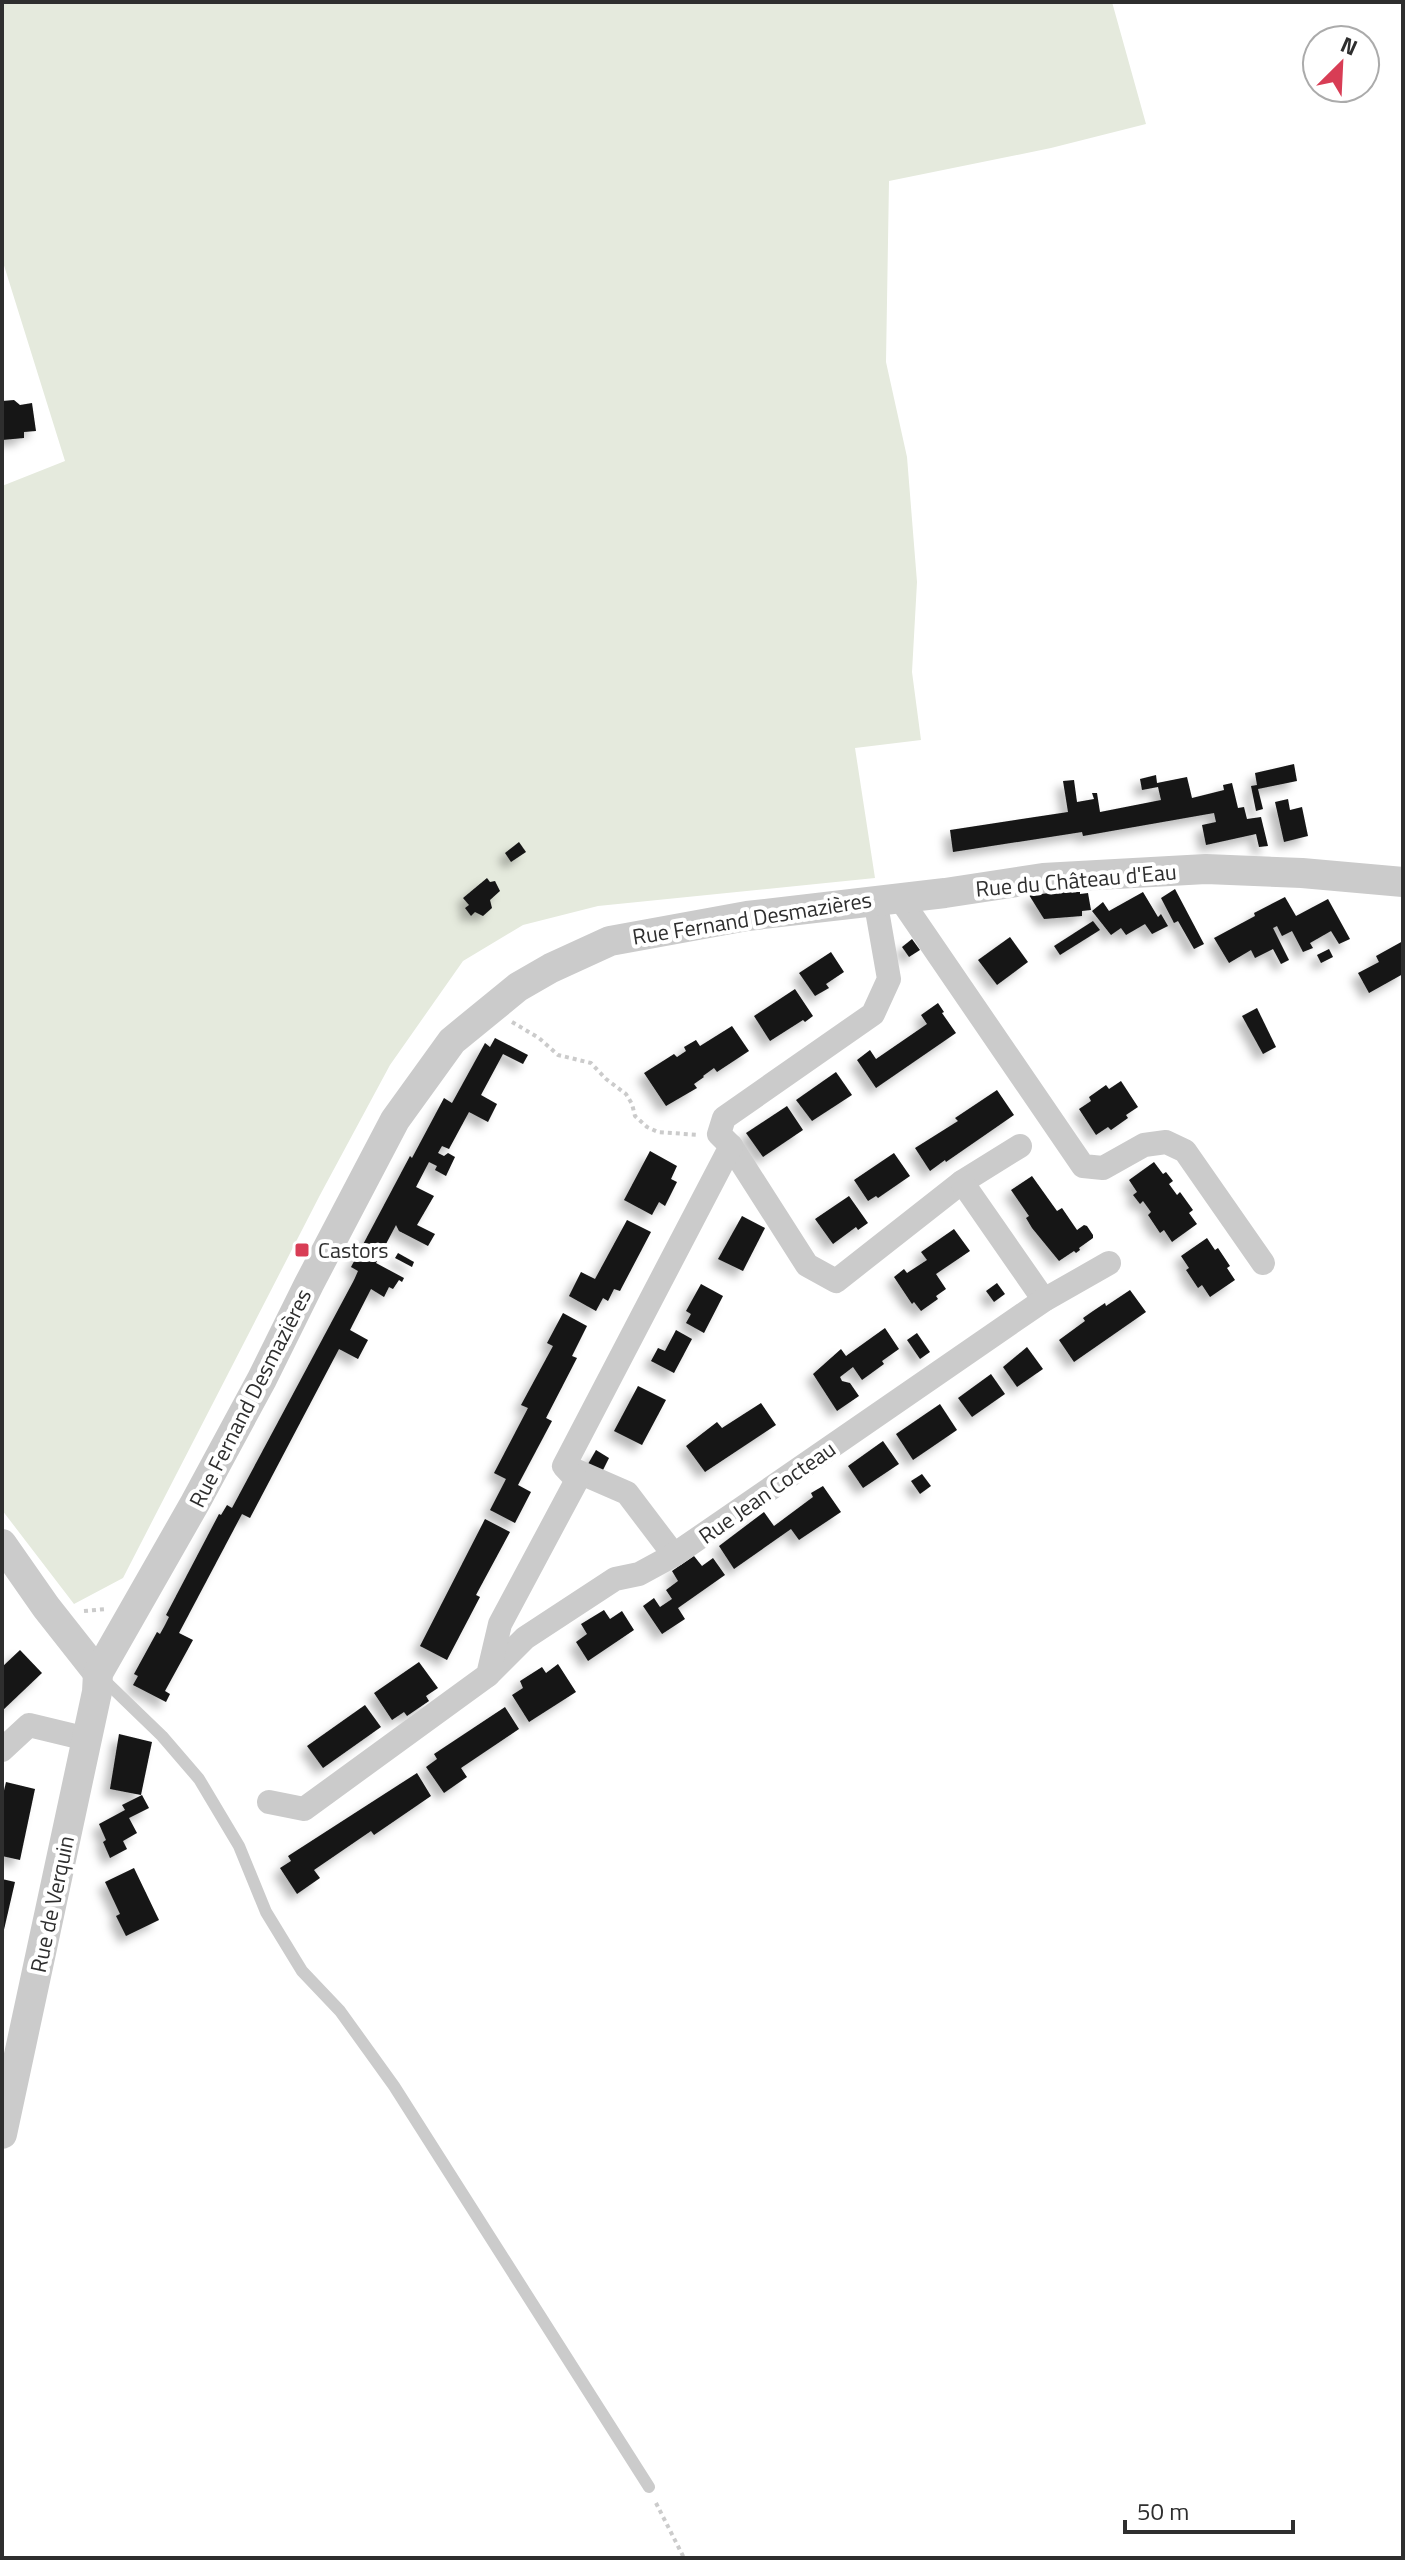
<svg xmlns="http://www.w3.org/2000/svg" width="1405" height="2560" font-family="'Titillium Web',sans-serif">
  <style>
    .green { fill: #e5eadd }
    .building { fill: #151515; filter: url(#shadow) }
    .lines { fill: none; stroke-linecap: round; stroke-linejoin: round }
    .path { stroke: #cbcbcb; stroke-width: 4; stroke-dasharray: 4 4; stroke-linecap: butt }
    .service { stroke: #cbcbcb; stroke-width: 12 }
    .minor { stroke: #cbcbcb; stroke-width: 24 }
    .tertiary { stroke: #cbcbcb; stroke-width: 30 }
    .poi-dot { fill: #d83d55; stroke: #fff; stroke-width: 3 }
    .labels { text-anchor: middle; stroke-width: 8; stroke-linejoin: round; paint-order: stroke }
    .street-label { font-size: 22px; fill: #2e2e2e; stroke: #fff }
    .poi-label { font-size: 22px; fill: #2e2e2e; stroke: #fff; text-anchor: start }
  </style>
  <defs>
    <filter id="shadow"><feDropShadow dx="-7" dy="7" stdDeviation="4" flood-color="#0004"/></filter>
  </defs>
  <rect width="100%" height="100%" fill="#fff"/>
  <!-- green -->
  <polygon class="green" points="2,2 1112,2 1146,124 1051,148 889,181 886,362 907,457 917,582 912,672 921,740 855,748 875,878 598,906 523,925 463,961 390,1065 320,1195 123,1578 74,1604 2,1510 2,486 65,461 2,259"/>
  <!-- building -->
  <g class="building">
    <polygon points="14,400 20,405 32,403 36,431 24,432 24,438 2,440 2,401"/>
    <polygon points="1294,764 1297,781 1258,789 1263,809 1256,811 1251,786 1257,785 1255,773"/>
    <polygon points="1156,775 1157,783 1187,777 1192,798 1224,790 1223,785 1232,783 1238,808 1244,807 1247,819 1261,817 1268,846 1259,847 1256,834 1206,845 1202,825 1216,822 1214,813 1083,836 1082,832 953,852 950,830 1068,812 1063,781 1074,780 1077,802 1094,799 1092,793 1097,793 1100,812 1161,800 1158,787 1142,790 1140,779"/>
    <polygon points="1288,799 1290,810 1302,807 1308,836 1284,842 1275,802"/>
    <polygon points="519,842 526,852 511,862 505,853"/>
    <polygon points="487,878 490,882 495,881 500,891 490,900 492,908 483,916 475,912 471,916 465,908 469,905 463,898"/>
    <polygon points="1175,889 1204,944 1194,949 1178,921 1174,923 1161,898"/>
    <polygon points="1080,890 1080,894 1088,893 1091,910 1082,911 1082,916 1044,919 1029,895"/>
    <polygon points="1143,892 1158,917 1161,914 1168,926 1152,934 1145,924 1126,935 1121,928 1111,935 1092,911 1103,902 1109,911"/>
    <polygon points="1285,897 1296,916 1328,899 1350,939 1339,944 1331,931 1310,943 1313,948 1303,952 1292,931 1282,936 1277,926 1273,928 1289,960 1281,964 1273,949 1255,958 1251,950 1229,963 1214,938 1255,916 1254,913"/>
    <polygon points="1093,921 1100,930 1060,955 1054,946"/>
    <polygon points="1010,937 1028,962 997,985 978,960"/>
    <polygon points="912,939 920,950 909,957 902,947"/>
    <polygon points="1403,941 1403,974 1369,993 1358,973 1379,962 1376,956"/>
    <polygon points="1329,949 1333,957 1321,963 1317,955"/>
    <polygon points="831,952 844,972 826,984 829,988 815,996 799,973"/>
    <polygon points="795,989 813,1016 805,1022 803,1020 770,1041 754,1016"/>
    <polygon points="938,1003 944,1012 942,1013 956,1033 876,1088 857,1060 870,1050 876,1059 927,1024 921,1015"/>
    <polygon points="1257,1008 1276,1047 1263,1054 1242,1016"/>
    <polygon points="732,1026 749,1051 717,1072 714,1068 703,1076 704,1077 694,1084 697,1088 666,1106 644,1073 674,1054 677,1057 686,1051 684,1047 696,1040 700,1046"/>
    <polygon points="495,1038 528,1055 523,1064 503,1054 481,1095 497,1104 488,1122 469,1112 449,1149 442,1146 438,1153 444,1156 448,1153 455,1157 446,1176 435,1170 437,1166 429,1162 416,1187 434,1196 417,1225 435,1234 428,1246 399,1231 396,1225 376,1263 404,1278 402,1282 399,1280 393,1289 389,1287 384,1297 371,1289 350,1330 368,1340 358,1359 339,1349 250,1518 242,1514 179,1633 193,1640 165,1691 170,1694 166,1702 133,1685 138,1676 134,1674 157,1632 160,1634 165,1625 169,1617 166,1615 219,1514 221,1515 227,1505 232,1508 354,1280 358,1271 351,1267 410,1156 412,1158 444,1098 452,1103 485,1043 490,1047"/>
    <polygon points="836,1072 852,1095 812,1121 796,1100"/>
    <polygon points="1121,1081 1138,1107 1126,1115 1128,1118 1111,1130 1108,1127 1096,1135 1079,1109 1091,1101 1089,1097 1106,1085 1109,1089"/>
    <polygon points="997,1090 1014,1115 946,1162 945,1160 930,1171 915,1148 958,1121 955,1118"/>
    <polygon points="787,1106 803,1130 763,1157 746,1133"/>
    <polygon points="650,1151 677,1166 671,1179 677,1182 665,1206 659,1202 652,1215 624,1200"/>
    <polygon points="894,1153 910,1176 878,1198 876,1196 868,1201 854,1180"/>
    <polygon points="1154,1162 1163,1174 1166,1172 1173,1181 1169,1184 1177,1195 1180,1192 1193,1210 1189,1213 1197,1224 1172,1242 1164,1230 1160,1233 1148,1215 1151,1212 1143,1201 1140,1204 1133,1195 1137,1192 1129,1180"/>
    <polygon points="1032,1176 1057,1211 1062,1208 1077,1230 1084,1225 1087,1226 1093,1235 1093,1238 1079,1248 1080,1250 1076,1253 1074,1251 1059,1261 1032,1228 1026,1218 1029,1216 1011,1190"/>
    <polygon points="849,1196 868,1223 858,1230 856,1227 833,1244 815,1219"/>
    <polygon points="742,1216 765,1228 743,1271 718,1259"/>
    <polygon points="627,1220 651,1232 620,1291 614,1289 608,1301 603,1298 596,1311 569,1296 581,1272 595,1279"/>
    <polygon points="954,1229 970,1251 936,1274 946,1289 936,1296 938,1299 921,1311 914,1302 912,1304 894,1277 904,1269 907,1273 927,1260 921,1252"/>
    <polygon points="1207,1238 1215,1250 1218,1248 1230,1266 1227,1268 1235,1280 1210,1297 1202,1285 1198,1288 1186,1270 1189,1268 1181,1256"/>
    <polygon points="398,1253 414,1262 412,1267 395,1258"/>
    <polygon points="997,1283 1005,1294 994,1302 986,1291"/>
    <polygon points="701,1284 723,1296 704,1333 686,1323 691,1314 686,1311"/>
    <polygon points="1130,1290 1146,1312 1074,1362 1059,1340 1085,1321 1083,1318 1093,1311 1105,1303 1106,1306"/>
    <polygon points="563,1313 587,1326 572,1356 577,1358 546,1418 552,1421 518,1485 531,1492 515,1523 490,1510 506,1479 494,1473 528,1408 521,1405 553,1346 547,1343"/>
    <polygon points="885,1328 899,1349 882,1361 884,1364 862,1380 853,1367 840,1377 842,1381 850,1383 859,1396 837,1411 813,1374 841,1349 846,1356"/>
    <polygon points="676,1330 692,1339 674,1373 651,1361 658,1348 665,1351"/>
    <polygon points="917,1333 930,1352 920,1359 907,1340"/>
    <polygon points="1027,1347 1043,1369 1017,1387 1003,1367"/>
    <polygon points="991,1374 1005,1394 972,1417 958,1398"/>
    <polygon points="638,1386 666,1400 642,1445 614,1431"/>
    <polygon points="761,1403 776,1425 705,1472 686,1446 717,1422 722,1428"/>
    <polygon points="940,1404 957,1430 913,1460 896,1434"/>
    <polygon points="883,1441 899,1464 863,1488 848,1466"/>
    <polygon points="596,1450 609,1458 602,1472 588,1464"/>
    <polygon points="922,1474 931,1486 920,1494 911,1481"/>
    <polygon points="823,1486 841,1512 799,1540 791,1529 734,1569 719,1546 764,1512 774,1526 813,1497 811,1493"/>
    <polygon points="485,1519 510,1532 476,1595 480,1597 447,1660 420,1646"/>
    <polygon points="694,1556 702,1566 713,1558 725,1575 678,1608 685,1619 662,1634 643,1606 654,1598 660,1607 672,1599 666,1590 678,1581 672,1571"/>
    <polygon points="604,1610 610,1619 622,1611 634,1630 588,1661 576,1642 587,1634 581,1624"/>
    <polygon points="20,1650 42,1673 2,1711 2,1667"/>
    <polygon points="419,1662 438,1688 426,1696 429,1701 407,1716 404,1712 392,1720 374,1693"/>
    <polygon points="558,1664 576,1692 529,1722 512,1695 523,1688 520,1681 542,1667 546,1673"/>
    <polygon points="365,1705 381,1727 323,1768 307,1746"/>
    <polygon points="505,1707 519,1729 461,1768 467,1777 444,1793 426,1767 437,1759 434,1754"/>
    <polygon points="119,1734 152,1742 141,1795 110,1789"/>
    <polygon points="417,1773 431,1796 374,1835 371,1831 314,1870 320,1878 297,1894 280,1868 291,1861 288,1856"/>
    <polygon points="6,1782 35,1789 20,1860 2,1856 2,1799"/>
    <polygon points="142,1795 149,1808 129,1818 137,1833 123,1841 127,1849 110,1858 103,1842 106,1840 99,1824 125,1810 122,1805"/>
    <polygon points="134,1868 159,1920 126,1936 116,1916 120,1914 105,1882"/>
    <polygon points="2,1879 15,1882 3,1934 2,1934"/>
  </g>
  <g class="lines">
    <!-- path -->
    <g class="path">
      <polyline points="512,1022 539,1038 558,1055 591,1063 606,1079 626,1094 632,1104 635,1116 647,1127 658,1132 699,1135"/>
      <polyline points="84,1611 107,1609"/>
      <polyline points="656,2503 684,2558"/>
    </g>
    <!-- service -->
    <polyline class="service" points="103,1679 162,1736 199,1779 239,1846 266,1912 302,1971 340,2011 394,2086 649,2487"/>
    <!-- minor -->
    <g class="minor">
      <polyline points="899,897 1083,1166 1103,1168 1144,1145 1166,1142 1185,1151 1263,1263"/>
      <polyline points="731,1146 807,1265 836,1281 962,1182 1020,1146"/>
      <polyline points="962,1182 1044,1300"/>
      <polyline points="565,1466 627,1493 674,1555"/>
      <polyline points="488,1675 525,1638 615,1579 639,1574 674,1555 1044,1300 1109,1263"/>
      <polyline points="2,1750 29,1725 87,1739"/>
      <polyline points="269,1802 304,1809 488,1675 500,1624 577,1480 564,1466 731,1146 719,1134 724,1118 873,1014 889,979 875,899"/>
    </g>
    <!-- tertiary -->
    <g class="tertiary">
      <polyline points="2,1544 46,1607 98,1673"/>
      <polyline points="2,2134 97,1692 98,1673 195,1503 262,1379 309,1284 395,1120 452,1041 518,987 551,968 610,941 747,916 945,893 1043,878 1206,869 1302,873 1403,882"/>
    </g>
  </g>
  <!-- markers -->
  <rect class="poi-dot" x="294" y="1242" width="16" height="16" rx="4"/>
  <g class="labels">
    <!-- street labels -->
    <g class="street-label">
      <text transform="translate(1076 880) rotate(-5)" y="8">Rue du Château d'Eau</text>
      <text transform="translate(752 918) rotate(-9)" y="8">Rue Fernand Desmazières</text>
      <text transform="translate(250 1398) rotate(-63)" y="8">Rue Fernand Desmazières</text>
      <text transform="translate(767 1492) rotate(-35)" y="8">Rue Jean Cocteau</text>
      <text transform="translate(52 1904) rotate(-78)" y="8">Rue de Verquin</text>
    </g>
    <!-- poi labels -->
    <g class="poi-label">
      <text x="318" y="1258">Castors</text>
    </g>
  </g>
  <!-- border -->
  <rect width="1405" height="2560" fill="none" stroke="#2e2e2e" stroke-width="8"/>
  <!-- north arrow -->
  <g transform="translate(1341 64) rotate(24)"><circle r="38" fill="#ffffff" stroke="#ababab" stroke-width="2"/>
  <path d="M0-6L14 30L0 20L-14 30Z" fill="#d83d55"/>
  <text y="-12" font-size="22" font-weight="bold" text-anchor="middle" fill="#2e2e2e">N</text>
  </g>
  <!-- scale -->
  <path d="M1125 2520v12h168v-12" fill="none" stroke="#2e2e2e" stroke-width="4"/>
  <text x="1137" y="2520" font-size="24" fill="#2e2e2e" stroke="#ffffff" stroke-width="6" paint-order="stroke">50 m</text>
</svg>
